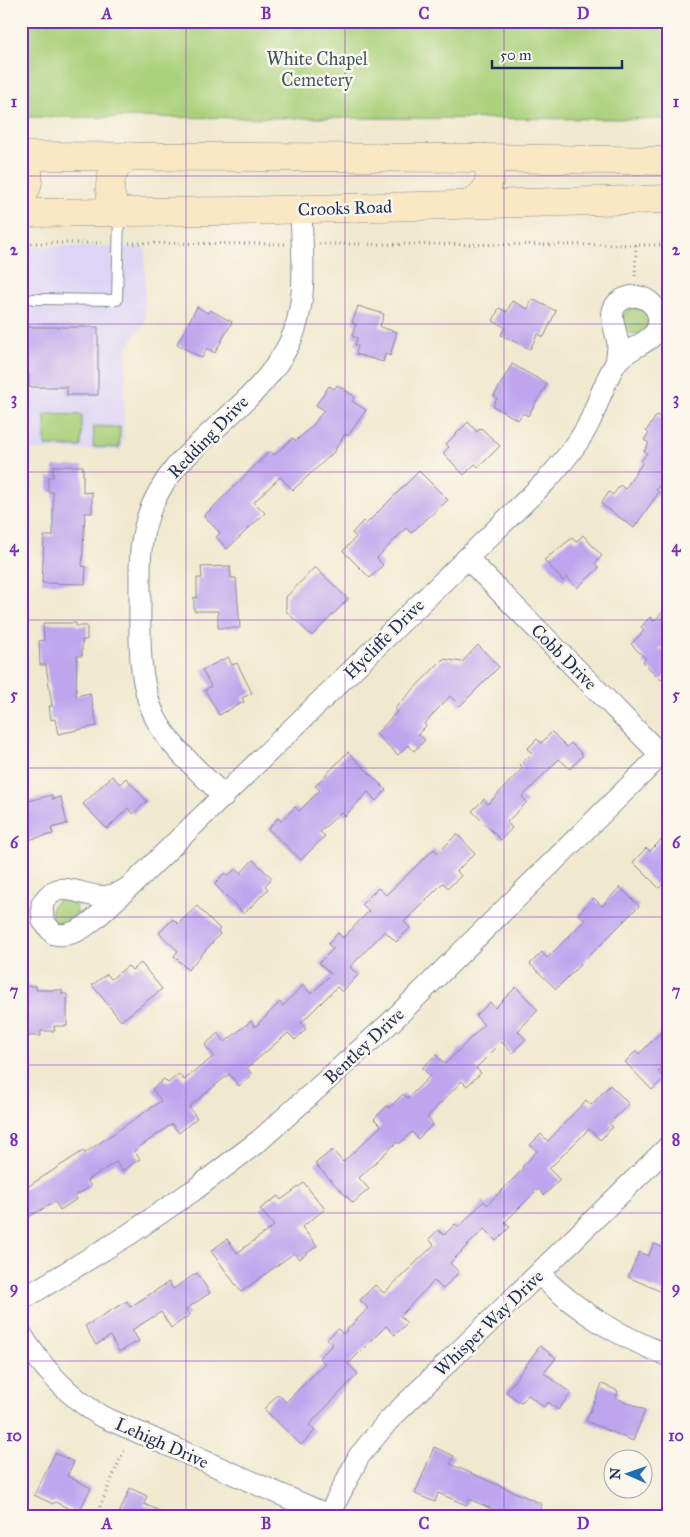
<svg xmlns="http://www.w3.org/2000/svg" width="690" height="1537" font-family="'IM FELL Great Primer',serif">
  <style>
    .built { fill: #ddd5f6 }
    .green { fill: #aad17c; stroke: #62806d }
    .building { fill: #bea5ee }
    .lines { fill: none; stroke-linecap: round; stroke-linejoin: round }
    .lane-casing { stroke: #868c96; stroke-width: 12 }
    .street-casing { stroke: #868c96; stroke-width: 23 }
    .secondary-casing { stroke: #868c96; stroke-width: 29 }
    .path { stroke: #868c96; stroke-width: 3; stroke-dasharray: 1 4; stroke-linecap: butt }
    .lane { stroke: #fff; stroke-width: 10 }
    .street { stroke: #fff; stroke-width: 21 }
    .secondary { stroke: #fae7c3; stroke-width: 28 }
    .grid { fill: none; stroke: #7b2cbf; stroke-width: 1; stroke-opacity: 0.55 }
    .labels { text-anchor: middle; stroke-width: 5; stroke-linejoin: round; paint-order: stroke }
    .park-label { font-size: 18px; fill: #3f5866; stroke: #fbf7ec }
    .street-label { font-size: 18px; fill: #1b2f5e; stroke: #fbf7ec }
    .neatline { fill: none; stroke: #7b2cbf; stroke-width: 2 }
    .grid-label { font-size: 16px; text-anchor: middle; font-weight: bold; fill: #7b2cbf }
  </style>
  <rect width="100%" height="100%" fill="#fbf7ec"/>
  <filter id="ink" filterUnits="userSpaceOnUse"><feTurbulence type="fractalNoise" baseFrequency=".02" numOctaves="2"/><feDisplacementMap in="SourceGraphic" scale="10" xChannelSelector="R" yChannelSelector="G"/><feConvolveMatrix kernelMatrix="1 2 1 2 8 2 1 2 1" color-interpolation-filters="sRGB"/></filter>
  <filter id="wash" filterUnits="userSpaceOnUse"><feTurbulence type="fractalNoise" baseFrequency=".0096" numOctaves="4" result="noise"/><feDisplacementMap in="SourceGraphic" scale="20" xChannelSelector="R" yChannelSelector="G"/><feGaussianBlur stdDeviation="1.12" result="paint"/><feColorMatrix in="noise" values="0 0 0 0 0 0 0 0 0 0 0 0 0 0 0 0 0 1.4 0 .05"/><feComposite in="paint" operator="in"/></filter>
  <g filter="url(#wash)">
    <rect width="100%" height="100%" fill="#f1e9cf"/>
    <!-- built -->
    <polygon class="built" points="21,246 145,247 145,323 127,346 122,450 21,450"/>
    <!-- green -->
    <g class="green">
      <polygon points="21,21 669,21 669,119 21,117"/>
      <circle cx="635" cy="321" r="13"/>
      <polygon points="45,414 82,415 81,447 45,446"/>
      <polygon points="94,426 120,427 119,448 93,447"/>
      <circle cx="64" cy="912" r="13"/>
    </g>
    <g id="blocks">
      <!-- building -->
      <g class="building">
        <polygon points="532,299 556,311 544,337 538,334 530,349 501,335 505,327 493,321 499,308 507,312 512,301 528,309"/>
        <polygon points="358,306 384,314 380,327 397,332 390,356 385,354 383,362 356,354 358,346 355,345 357,338 352,336 356,324 352,323"/>
        <polygon points="197,307 208,313 210,310 232,322 215,353 207,348 202,358 177,344"/>
        <polygon points="21,327 98,327 98,395 67,395 67,387 29,387 29,374 21,374"/>
        <polygon points="512,364 547,384 528,416 523,413 518,420 493,406 497,398 494,396"/>
        <polygon points="337,385 355,397 352,401 366,410 348,436 345,434 333,453 293,490 280,477 254,502 265,513 227,549 216,537 220,533 204,516 270,451 274,455 293,438 296,441 313,425 324,410 316,405 329,386 335,389"/>
        <polygon points="657,415 669,423 669,472 656,490 659,492 634,528 601,504 609,492 613,495 620,485 625,489 643,462 641,461 647,453 644,451 649,443 644,440 649,433 646,431"/>
        <polygon points="468,422 477,432 481,428 500,446 479,467 475,464 464,475 443,453 449,447 446,444"/>
        <polygon points="53,466 83,466 83,493 92,492 92,513 85,513 82,566 86,567 85,584 42,583 44,536 53,536 53,492 48,492 48,477 53,477"/>
        <polygon points="419,471 448,500 411,533 406,528 377,558 383,565 370,578 343,551 356,537 352,533 363,521 366,524"/>
        <polygon points="583,535 602,556 595,563 599,568 577,588 567,577 563,581 544,560 572,538 576,542"/>
        <polygon points="230,566 231,578 236,578 240,628 218,628 218,611 194,611 194,597 197,598 197,578 202,578 201,567"/>
        <polygon points="315,567 348,599 312,636 286,611 286,597"/>
        <polygon points="669,605 669,640 659,650 669,659 669,671 661,680 643,662 646,659 631,644 644,631 641,627 650,617 654,621"/>
        <polygon points="43,623 76,623 76,626 87,626 87,640 82,640 82,656 77,656 76,696 90,693 97,726 58,734 55,719 51,720 49,706 52,706 46,665 40,665 39,641 44,640"/>
        <polygon points="478,645 499,667 460,706 450,696 424,724 426,726 418,734 425,740 414,751 408,745 398,755 376,734 397,712 394,709 443,659 462,662"/>
        <polygon points="228,657 232,665 237,663 252,693 242,698 244,702 219,715 205,690 211,686 202,670"/>
        <polygon points="552,732 567,747 571,743 583,755 570,769 559,759 522,797 527,802 507,822 512,828 501,840 472,811 484,799 488,804 523,768 520,765 532,753 527,749 537,739 541,743"/>
        <polygon points="348,752 386,790 376,801 368,792 345,816 341,812 320,832 325,836 301,860 268,829 278,818 281,821 295,807 299,811 320,790 315,786"/>
        <polygon points="112,776 120,784 126,778 147,801 133,814 128,808 107,829 83,804"/>
        <polygon points="52,795 52,799 61,797 67,824 51,828 53,834 23,841 21,803"/>
        <polygon points="669,832 669,879 659,888 633,862 646,848 650,851"/>
        <polygon points="457,834 475,853 457,871 461,876 448,888 443,883 404,922 410,928 396,942 385,931 350,967 358,975 342,992 337,987 301,1023 306,1029 295,1040 288,1033 247,1068 252,1074 239,1086 229,1074 189,1107 197,1118 179,1133 172,1124 134,1151 140,1159 122,1171 116,1162 87,1180 91,1186 75,1196 77,1199 60,1210 55,1202 21,1221 21,1191 83,1151 85,1153 161,1101 152,1089 164,1079 168,1083 179,1074 184,1080 214,1056 205,1045 218,1033 225,1042 251,1021 255,1027 280,1002 283,1006 303,985 311,994 331,974 319,963 333,949 328,944 338,933 343,938 369,911 362,904 378,888 386,895 434,849 438,853"/>
        <polygon points="253,860 272,878 265,886 268,889 244,914 214,884 225,873 228,876 235,869 240,874"/>
        <polygon points="620,887 639,906 556,989 530,964 542,952 547,958 585,920 578,914 594,898 602,906"/>
        <polygon points="197,906 220,929 218,931 220,934 188,970 174,956 178,951 159,933 173,919 178,924"/>
        <polygon points="141,963 162,989 121,1021 92,985 107,974 111,979 128,966 132,970"/>
        <polygon points="21,986 36,986 36,990 62,990 62,994 67,994 67,1026 54,1026 55,1031 41,1031 41,1036 28,1036 27,1031 21,1031"/>
        <polygon points="516,987 538,1010 518,1031 526,1039 512,1053 502,1042 476,1068 481,1073 467,1086 462,1081 427,1117 433,1124 418,1139 412,1132 399,1144 397,1142 359,1178 369,1189 353,1203 315,1164 332,1150 343,1162 381,1126 374,1119 387,1106 389,1108 403,1094 408,1098 430,1076 422,1068 436,1055 445,1064 484,1025 476,1016 490,1002 495,1008"/>
        <polygon points="669,1024 669,1061 658,1072 664,1078 652,1090 625,1062 636,1051 639,1054"/>
        <polygon points="610,1085 629,1104 609,1124 613,1127 600,1140 589,1129 549,1169 560,1180 544,1195 538,1189 505,1222 510,1227 496,1241 484,1229 450,1263 459,1272 443,1289 434,1281 400,1316 407,1323 395,1335 386,1326 348,1364 358,1374 309,1425 315,1431 301,1445 264,1409 278,1394 286,1402 325,1363 319,1358 333,1344 327,1339 338,1329 343,1334 368,1308 360,1300 375,1285 384,1293 434,1245 429,1239 438,1230 444,1235 455,1224 459,1227 484,1201 487,1205 523,1169 522,1167 537,1151 530,1145 541,1134 548,1141 586,1100 591,1105"/>
        <polygon points="304,1183 325,1209 302,1227 317,1246 299,1259 294,1253 241,1292 211,1251 227,1239 237,1253 274,1226 260,1209 278,1196 281,1200"/>
        <polygon points="654,1244 669,1250 669,1295 628,1277 639,1252 648,1256"/>
        <polygon points="197,1273 210,1293 186,1309 190,1315 171,1328 161,1312 132,1330 139,1341 119,1352 110,1336 96,1345 85,1326 127,1301 130,1307 169,1282 173,1289"/>
        <polygon points="540,1346 556,1358 544,1373 571,1393 558,1410 548,1402 544,1407 528,1395 521,1403 506,1392"/>
        <polygon points="602,1384 618,1391 616,1398 645,1410 633,1441 586,1421"/>
        <polygon points="434,1447 454,1456 450,1464 542,1504 538,1516 508,1516 469,1499 466,1505 438,1493 435,1502 415,1494"/>
        <polygon points="55,1453 74,1462 67,1476 91,1488 78,1513 55,1502 53,1504 34,1495"/>
        <polygon points="130,1488 147,1496 144,1504 171,1516 118,1516"/>
      </g>
    </g>
  </g>
  <g filter="url(#ink)">
    <use href="#blocks" fill-opacity="0" stroke="#868c96" stroke-width="1"/>
    <g class="lines">
      <defs>
        <polyline id="lane" points="33,299 117,300 119,215"/>
        <g id="street">
          <polyline points="467,558 661,755"/>
          <path d="M224 797C201 772 170 748 155 717 137 679 140 636 140 594 140 571 139 546 146 523 151 503 163 483 176 467 212 426 264 394 289 344 309 304 302 254 301 210"/>
          <path d="M123 893C104 909 81 940 54 934L43 921 42 904C66 865 92 919 133 884L547 480C562 463 577 446 588 425 598 405 604 381 616 363 626 347 653 344 658 327 663 308 644 291 626 298 603 307 616 327 618 344 618 351 617 357 616 363"/>
          <path d="M539 1274C581 1314 615 1334 669 1356"/>
          <polyline points="21,1300 128,1235 194,1190 260,1140 391,1022 669,747"/>
          <path d="M21 1334C42 1368 67 1395 101 1416L330 1516"/>
          <polyline points="329,1515 359,1456 388,1421 669,1146"/>
        </g>
        <g id="secondary">
          <polyline points="21,156 485,158 669,161"/>
          <path d="M21 198C31 184 30 170 22 156"/>
          <path d="M469 204C488 194 495 178 485 158"/>
          <polyline points="21,213 236,211 669,199"/>
          <path d="M119 214C105 192 107 173 127 156"/>
        </g>
      </defs>
      <!-- lane casing -->
      <use href="#lane" class="lane-casing"/>
      <!-- street casing -->
      <use href="#street" class="street-casing"/>
      <!-- secondary casing -->
      <use href="#secondary" class="secondary-casing"/>
      <!-- path -->
      <g class="path">
        <polyline points="21,243 106,243"/>
        <polyline points="129,243 286,244"/>
        <polyline points="319,244 669,245"/>
        <polyline points="635,276 636,245"/>
        <polyline points="96,1516 124,1450"/>
      </g>
      <!-- lane -->
      <use href="#lane" class="lane"/>
      <!-- street -->
      <use href="#street" class="street"/>
      <!-- secondary -->
      <use href="#secondary" class="secondary"/>
    </g>
  </g>
  <!-- grid -->
  <path class="grid" d="M186 21V1516M345 21V1516M504 21V1516M21 176H669M21 324H669M21 472H669M21 620H669M21 768H669M21 917H669M21 1065H669M21 1213H669M21 1361H669"/>
  <g class="labels">
    <!-- park labels -->
    <g class="park-label">
      <text x="317" y="65">White Chapel<tspan x="317" dy="21">Cemetery</tspan></text>
    </g>
    <!-- street labels -->
    <g class="street-label">
      <text transform="translate(345 208) rotate(-2)" y="6">Crooks Road</text>
      <text transform="translate(208 437) rotate(-46)" y="6">Redding Drive</text>
      <text transform="translate(384 639) rotate(-45)" y="6">Hycliffe Drive</text>
      <text transform="translate(564 657) rotate(45)" y="6">Cobb Drive</text>
      <text transform="translate(364 1046) rotate(-43)" y="6">Bentley Drive</text>
      <text transform="translate(489 1323) rotate(-44)" y="6">Whisper Way Drive</text>
      <text transform="translate(162 1443) rotate(24)" y="6">Lehigh Drive</text>
    </g>
  </g>
  <!-- margin -->
  <rect width="690" height="1537" fill="none" stroke="#fbf7ec" stroke-width="55"/>
  <!-- north arrow -->
  <g transform="translate(628 1474) rotate(272)"><circle r="24" fill="#fbf7ec" stroke="#a1a7b3"/>
  <path d="M0-4L9 19L0 12L-9 19Z" fill="#1f6fb2"/>
  <text y="-8" font-size="14" font-weight="bold" text-anchor="middle" fill="#1b2f5e">N</text>
  </g>
  <!-- scale -->
  <path d="M492 60v8h130v-8" fill="none" stroke="#1b2f5e" stroke-width="2.5"/>
  <text x="500" y="60" font-size="15" fill="#1b2f5e" stroke="#fbf7ec" stroke-width="4" paint-order="stroke">50 m</text>
  <rect x="28" y="28" width="634" height="1482" class="neatline"/>
  <g class="grid-label">
    <text x="107" y="19">A</text>
    <text x="266" y="19">B</text>
    <text x="424" y="19">C</text>
    <text x="583" y="19">D</text>
    <text x="14" y="107">1</text>
    <text x="676" y="107">1</text>
    <text x="14" y="255">2</text>
    <text x="676" y="255">2</text>
    <text x="14" y="404">3</text>
    <text x="676" y="404">3</text>
    <text x="14" y="552">4</text>
    <text x="676" y="552">4</text>
    <text x="14" y="700">5</text>
    <text x="676" y="700">5</text>
    <text x="14" y="848">6</text>
    <text x="676" y="848">6</text>
    <text x="14" y="996">7</text>
    <text x="676" y="996">7</text>
    <text x="14" y="1145">8</text>
    <text x="676" y="1145">8</text>
    <text x="14" y="1293">9</text>
    <text x="676" y="1293">9</text>
    <text x="14" y="1441">10</text>
    <text x="676" y="1441">10</text>
    <text x="107" y="1529">A</text>
    <text x="266" y="1529">B</text>
    <text x="424" y="1529">C</text>
    <text x="583" y="1529">D</text>
  </g>
</svg>
